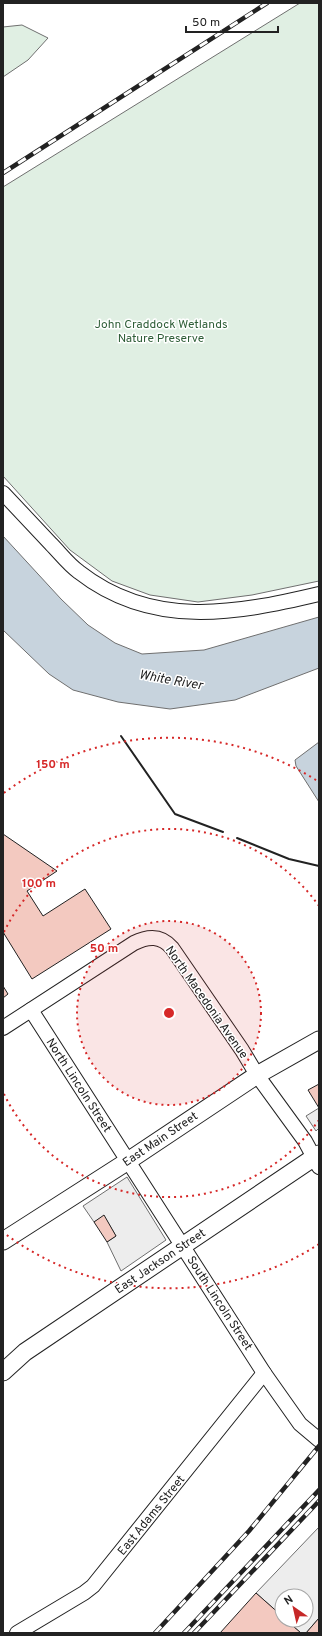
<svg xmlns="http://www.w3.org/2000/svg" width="322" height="1636" font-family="Overpass,sans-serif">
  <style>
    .green { fill: #e0efe3; stroke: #6f6f6f }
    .parking { fill: #ededed; stroke: #6f6f6f }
    .water { fill: #c7d3dd; stroke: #6f6f6f }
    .building { fill: #f3c9c0; stroke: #222 }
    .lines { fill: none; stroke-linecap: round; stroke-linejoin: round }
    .minor-casing { stroke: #222; stroke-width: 16 }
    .major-casing { stroke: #222; stroke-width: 19 }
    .minor { stroke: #fff; stroke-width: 14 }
    .major { stroke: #fff; stroke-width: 17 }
    .rail-casing { stroke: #222; stroke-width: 4.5 }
    .rail { stroke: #fff; stroke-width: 3; stroke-dasharray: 9; stroke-linecap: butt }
    .wall { stroke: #222; stroke-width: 2 }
    .ring { fill: none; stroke: #d62828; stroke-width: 2; stroke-dasharray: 2 4 }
    .labels { text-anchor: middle; stroke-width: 3; stroke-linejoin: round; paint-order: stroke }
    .park-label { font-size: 12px; fill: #2f5e38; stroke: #fff }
    .street-label { font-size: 12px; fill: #222; stroke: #fff }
    .water-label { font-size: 13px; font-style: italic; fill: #222; stroke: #fff }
    .centre { fill: #d62828; stroke: #fff; stroke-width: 2 }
    .ring-label { font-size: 12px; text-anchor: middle; font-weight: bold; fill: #d62828; stroke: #fff; stroke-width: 3; stroke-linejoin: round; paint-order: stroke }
  </style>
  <rect width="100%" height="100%" fill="#fff"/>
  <!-- green -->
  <g class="green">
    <polygon points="300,3 319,3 319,581 252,595 198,602 150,595 112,581 70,550 3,476 3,187"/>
    <polygon points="22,25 48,38 28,60 3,77 3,27"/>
  </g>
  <!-- parking -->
  <g class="parking">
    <polygon points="319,1108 319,1128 316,1131 306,1116"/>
    <polygon points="127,1177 166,1240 121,1271 107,1242 116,1236 104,1216 94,1222 83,1206"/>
    <polygon points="319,1527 319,1618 306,1633 301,1633 286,1620 306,1620 306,1596 282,1596 282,1616 256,1593"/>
  </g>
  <!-- water -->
  <g class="water">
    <polygon points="3,536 61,599 88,625 115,643 142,654 204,650 319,617 319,668 235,700 170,709 118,702 73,690 49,674 3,630"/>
    <polygon points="319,742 319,802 296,766 295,760"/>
  </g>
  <!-- building -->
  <g class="building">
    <polygon points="3,834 57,871 27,891 43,916 85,889 111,929 32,979 3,932"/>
    <polygon points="3,986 8,994 3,998"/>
    <polygon points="319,1084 319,1108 308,1090"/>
    <polygon points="104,1215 116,1236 107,1242 94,1222"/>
    <polygon points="256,1593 282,1616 282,1620 286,1620 301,1633 220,1633"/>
    <polygon points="319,1618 319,1633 306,1633"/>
  </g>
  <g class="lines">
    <defs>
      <g id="minor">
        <path d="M3 493C19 510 35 527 51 544 60 553 68 564 79 572 152 629 235 614 319 594"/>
        <polyline points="31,1010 264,1373 300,1424 319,1440"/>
        <path d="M3 1028 134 943C148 936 161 935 172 948L242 1050 257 1075 305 1141 319 1167"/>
        <polyline points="17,1633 84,1593 93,1586 264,1373"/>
      </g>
      <g id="major">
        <polyline points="3,1241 128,1161 257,1075 319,1040"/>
        <polyline points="3,1372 25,1352 319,1154"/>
      </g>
    </defs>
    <!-- minor casing -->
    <use href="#minor" class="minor-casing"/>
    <!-- major casing -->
    <use href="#major" class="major-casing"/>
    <!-- minor -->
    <use href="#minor" class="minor"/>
    <!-- major -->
    <use href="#major" class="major"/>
    <defs>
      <g id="rail">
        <polyline points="3,173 267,3"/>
        <polyline points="155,1633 249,1531 319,1446"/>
        <polyline points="184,1633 319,1490"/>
        <polyline points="194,1633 319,1501"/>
      </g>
    </defs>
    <!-- rail casing -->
    <use href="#rail" class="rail-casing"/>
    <!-- rail -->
    <use href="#rail" class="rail"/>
    <!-- wall -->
    <g class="wall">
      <polyline points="121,736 175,814 223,832"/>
      <polyline points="237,838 289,859 319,866"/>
    </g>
  </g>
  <!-- distance rings -->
  <circle cx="169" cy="1013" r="92" fill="#d62828" fill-opacity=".12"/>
  <g class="ring">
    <circle cx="169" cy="1013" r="92"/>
    <path d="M319 1120A184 184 0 0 1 4 1094M4 932A184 184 0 0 1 319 906"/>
    <path d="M319 1244A275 275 0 0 1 4 1233M4 793A275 275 0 0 1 319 782"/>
  </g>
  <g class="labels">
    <!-- park labels -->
    <g class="park-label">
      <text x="161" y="328">John Craddock Wetlands<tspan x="161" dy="14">Nature Preserve</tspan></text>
    </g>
    <!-- street labels -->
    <g class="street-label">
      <text transform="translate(207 1002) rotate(55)" y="4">North Macedonia Avenue</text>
      <text transform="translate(79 1085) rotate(57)" y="4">North Lincoln Street</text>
      <text transform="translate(160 1139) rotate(-34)" y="4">East Main Street</text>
      <text transform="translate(160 1261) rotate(-34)" y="4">East Jackson Street</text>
      <text transform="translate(220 1303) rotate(57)" y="4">South Lincoln Street</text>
      <text transform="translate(151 1515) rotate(-51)" y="4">East Adams Street</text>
    </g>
    <!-- water labels -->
    <g class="water-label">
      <text transform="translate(171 679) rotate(10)" y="5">White River</text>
    </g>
  </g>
  <circle cx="169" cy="1013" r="6" class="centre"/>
  <g class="ring-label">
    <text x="53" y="768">150 m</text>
    <text x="39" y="887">100 m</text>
    <text x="104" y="952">50 m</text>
  </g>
  <!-- border -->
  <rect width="322" height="1636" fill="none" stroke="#222222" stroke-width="8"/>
  <!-- north arrow -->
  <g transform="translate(294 1608) rotate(326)"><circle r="19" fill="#ffffff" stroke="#a7a7a7"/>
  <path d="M0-3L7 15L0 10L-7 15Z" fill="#c62828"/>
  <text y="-6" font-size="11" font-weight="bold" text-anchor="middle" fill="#222222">N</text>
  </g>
  <!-- scale -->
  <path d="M186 26v6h92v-6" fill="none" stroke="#222222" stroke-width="2"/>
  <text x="192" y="26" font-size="12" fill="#222222" stroke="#ffffff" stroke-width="3" paint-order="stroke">50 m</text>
</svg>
